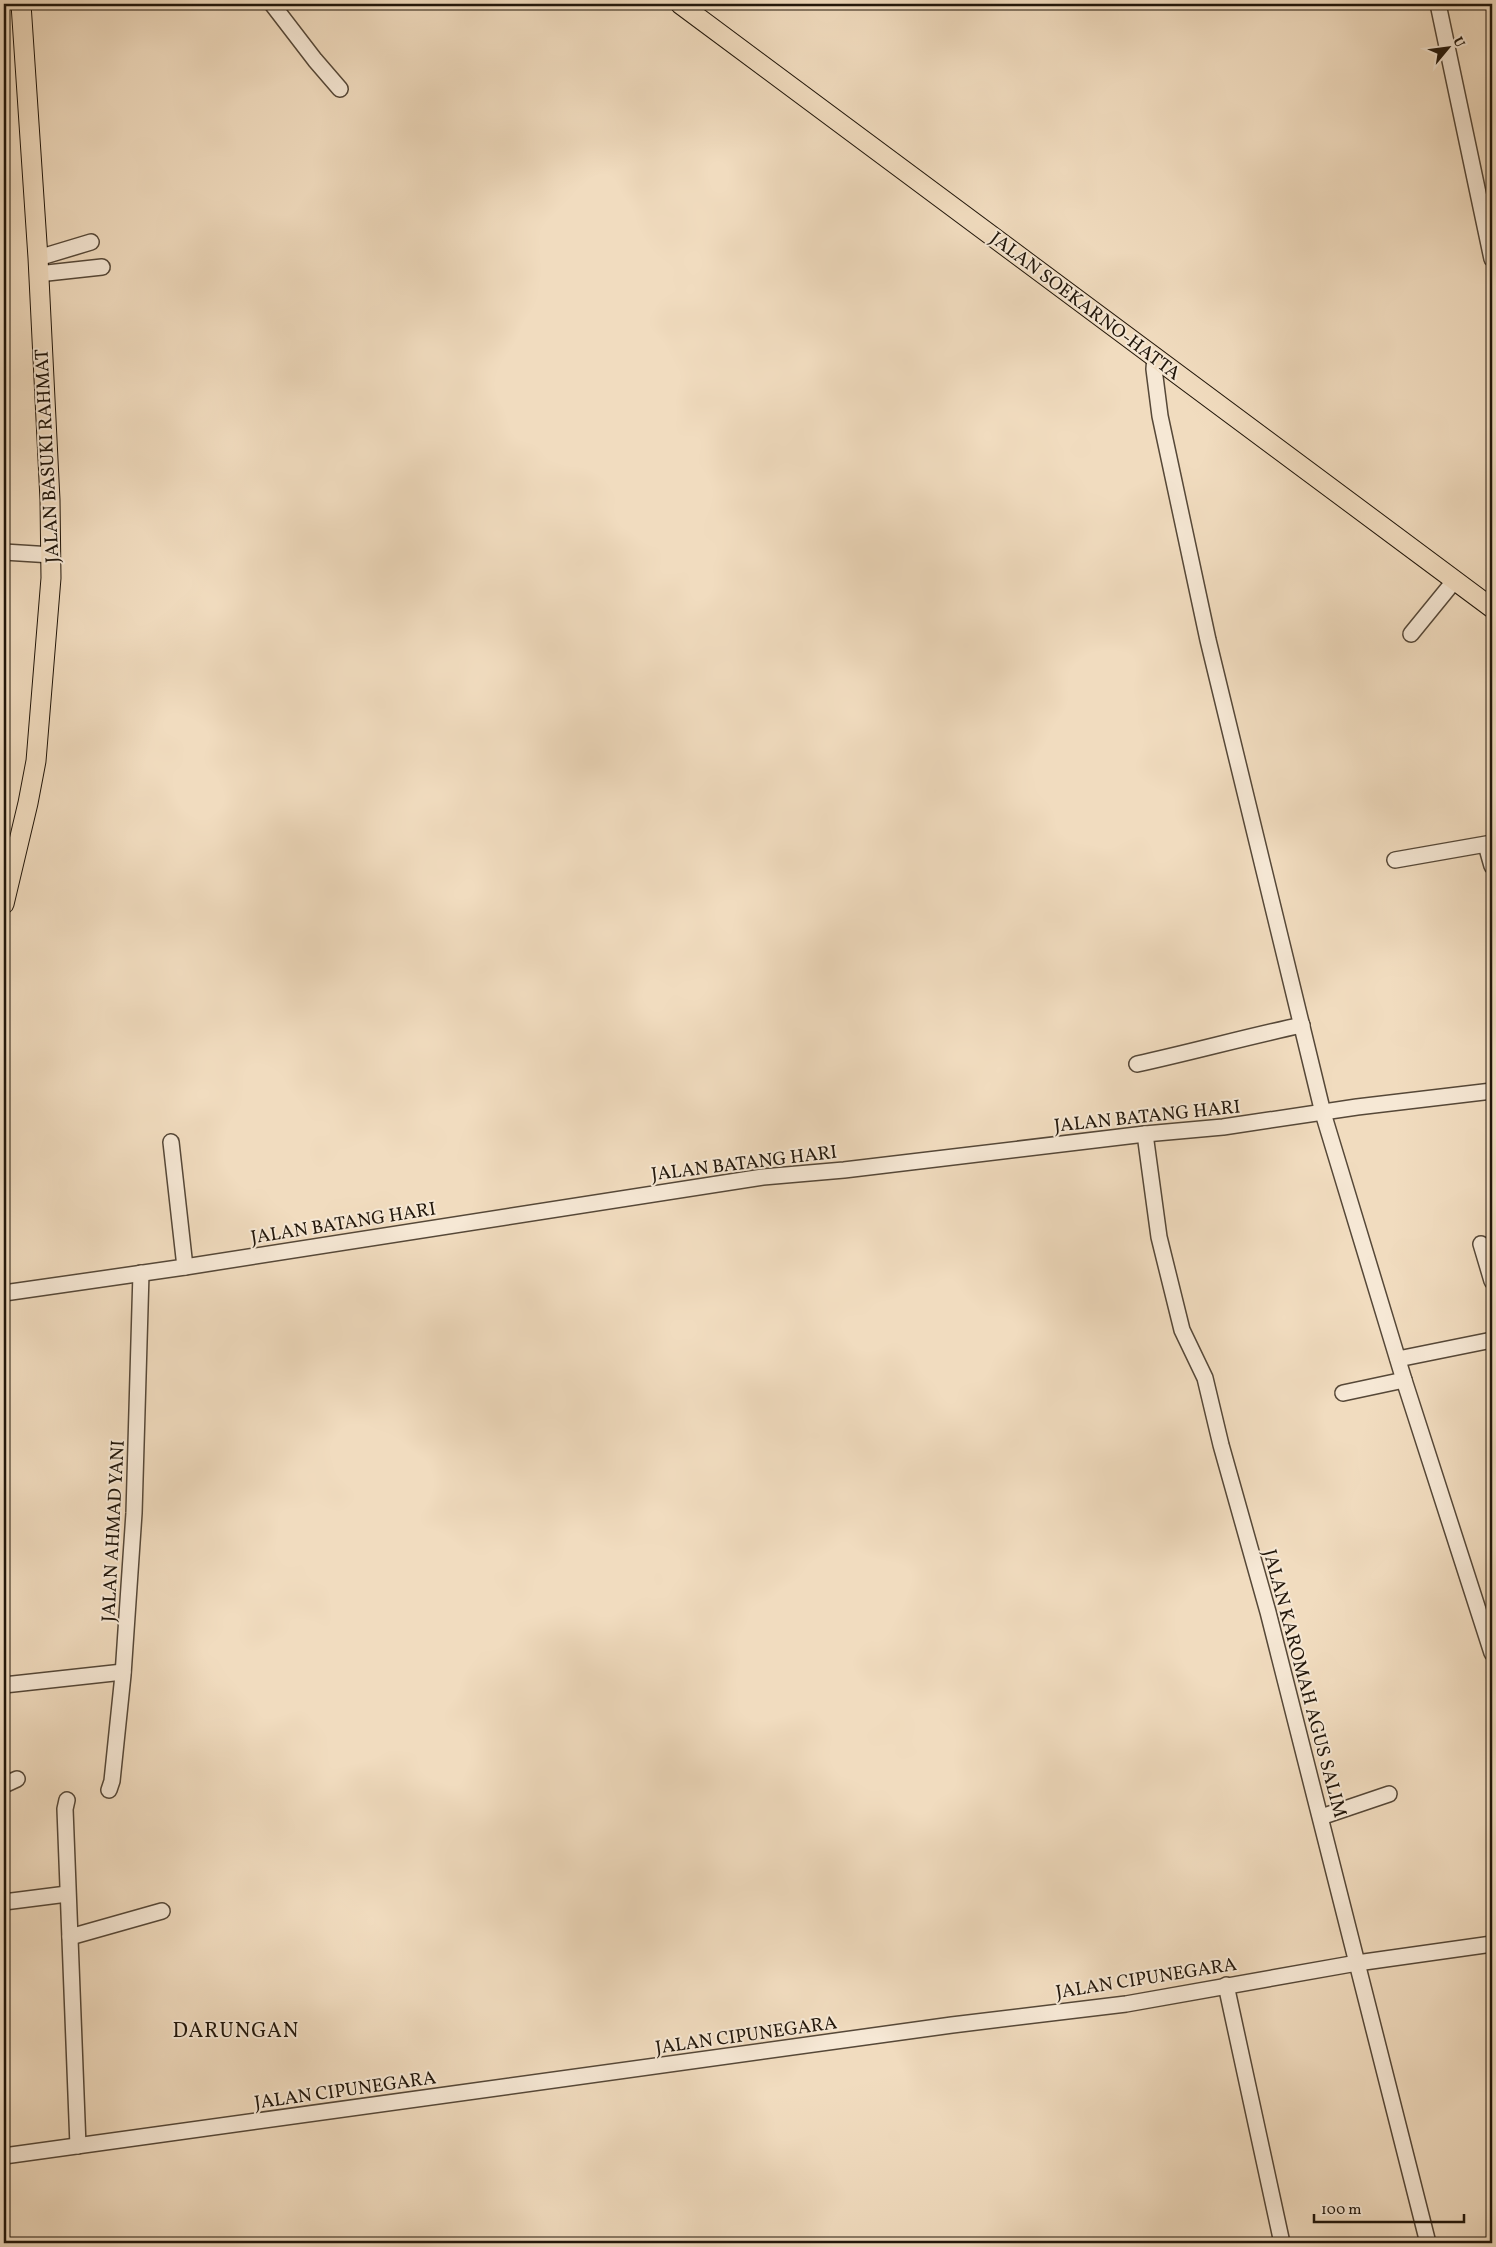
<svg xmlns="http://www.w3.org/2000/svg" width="1496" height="2247" font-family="Vollkorn,serif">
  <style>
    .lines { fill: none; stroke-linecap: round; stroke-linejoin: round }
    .minor-casing { stroke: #564838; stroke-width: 18 }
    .major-casing { stroke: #22170b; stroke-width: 21 }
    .minor { stroke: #f6e8d5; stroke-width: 15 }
    .major { stroke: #f1dcbf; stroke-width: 19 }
    .labels { text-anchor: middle; stroke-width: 4; stroke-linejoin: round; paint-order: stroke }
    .street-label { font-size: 19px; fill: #22170b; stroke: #f6e8d5 }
    .quarter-label { font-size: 21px; letter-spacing: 1px; fill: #22170b; stroke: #f6e8d5 }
  </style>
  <rect width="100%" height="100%" fill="#f1dcbf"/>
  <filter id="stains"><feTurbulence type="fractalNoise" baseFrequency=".004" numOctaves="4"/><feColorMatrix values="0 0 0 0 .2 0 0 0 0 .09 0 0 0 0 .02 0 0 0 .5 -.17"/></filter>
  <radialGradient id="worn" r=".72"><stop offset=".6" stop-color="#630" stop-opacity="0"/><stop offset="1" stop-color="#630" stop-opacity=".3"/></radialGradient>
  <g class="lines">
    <defs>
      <g id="minor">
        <polyline points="272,4 315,60 340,89"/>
        <polyline points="1438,4 1492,259"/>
        <polyline points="38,258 91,242"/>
        <polyline points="38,274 102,267"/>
        <polyline points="1155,356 1154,369 1160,416 1208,640 1323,1113 1404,1380 1492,1653"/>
        <polyline points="4,552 52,555"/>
        <polyline points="1411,634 1455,580"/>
        <polyline points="1486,845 1492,866"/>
        <polyline points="1395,860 1492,843"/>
        <path d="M1137 1064C1192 1052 1246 1037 1302 1025"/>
        <polyline points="1145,1134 1159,1237 1182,1330 1205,1378 1221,1445 1268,1612 1428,2243"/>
        <polyline points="171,1142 185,1267"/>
        <polyline points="1481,1244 1492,1281"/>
        <polyline points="4,1293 185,1267 763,1177 844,1170 1145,1134 1223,1127 1357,1107 1492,1091"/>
        <polyline points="1398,1359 1492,1340"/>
        <polyline points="1343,1393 1404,1380"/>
        <polyline points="4,1685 123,1672"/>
        <polyline points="4,1785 17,1779"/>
        <polyline points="109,1790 112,1781 123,1675 134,1513 141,1273"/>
        <polyline points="67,1800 65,1809 78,2146"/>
        <polyline points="1321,1817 1389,1794"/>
        <polyline points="4,1902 67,1894"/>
        <polyline points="70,1937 162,1911"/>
        <polyline points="1226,1985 1282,2243"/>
        <polyline points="4,2156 952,2025 1126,2004 1357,1963 1492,1944"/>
      </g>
      <g id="major">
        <polyline points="680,4 1492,608"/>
        <polyline points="4,904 28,803 36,761 51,578 50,500 38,258 21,4"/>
      </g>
    </defs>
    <!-- minor casing -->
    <use href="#minor" class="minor-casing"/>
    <!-- major casing -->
    <use href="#major" class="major-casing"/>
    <!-- minor -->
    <use href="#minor" class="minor"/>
    <!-- major -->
    <use href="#major" class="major"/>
  </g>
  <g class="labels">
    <!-- street labels -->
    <g class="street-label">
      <text transform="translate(1086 305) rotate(37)" y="7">JALAN SOEKARNO-HATTA</text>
      <text transform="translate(46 456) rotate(-93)" y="7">JALAN BASUKI RAHMAT</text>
      <text transform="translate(1147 1115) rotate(-6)" y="7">JALAN BATANG HARI</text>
      <text transform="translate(744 1162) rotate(-7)" y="7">JALAN BATANG HARI</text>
      <text transform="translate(343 1222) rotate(-9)" y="7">JALAN BATANG HARI</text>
      <text transform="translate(112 1531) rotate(-87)" y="7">JALAN AHMAD YANI</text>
      <text transform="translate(1306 1683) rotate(75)" y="7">JALAN KAROMAH AGUS SALIM</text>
      <text transform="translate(1146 1977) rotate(-9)" y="7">JALAN CIPUNEGARA</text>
      <text transform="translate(746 2034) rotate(-8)" y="7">JALAN CIPUNEGARA</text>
      <text transform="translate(345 2089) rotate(-8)" y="7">JALAN CIPUNEGARA</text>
    </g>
    <!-- quarter labels -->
    <g class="quarter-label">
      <text x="236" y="2037">DARUNGAN</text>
    </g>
  </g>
  <!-- margin -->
  <rect width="1496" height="2247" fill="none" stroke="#f1dcbf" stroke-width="20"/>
  <rect x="5" y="5" width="1486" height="2237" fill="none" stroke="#22170b" stroke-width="2.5"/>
  <rect x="10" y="10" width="1476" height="2227" fill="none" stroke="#22170b"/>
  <!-- north arrow -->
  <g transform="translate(1448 48) rotate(61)" stroke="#f6e8d5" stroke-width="4" paint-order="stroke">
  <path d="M0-4L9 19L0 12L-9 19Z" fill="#22170b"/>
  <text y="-8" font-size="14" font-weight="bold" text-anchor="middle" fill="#22170b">U</text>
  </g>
  <!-- scale -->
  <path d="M1314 2214v8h150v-8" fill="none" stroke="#22170b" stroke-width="2.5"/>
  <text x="1321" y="2214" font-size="15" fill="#22170b" stroke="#f6e8d5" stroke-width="4" paint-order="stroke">100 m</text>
  <rect width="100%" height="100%" filter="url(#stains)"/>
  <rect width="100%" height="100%" fill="url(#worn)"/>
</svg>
